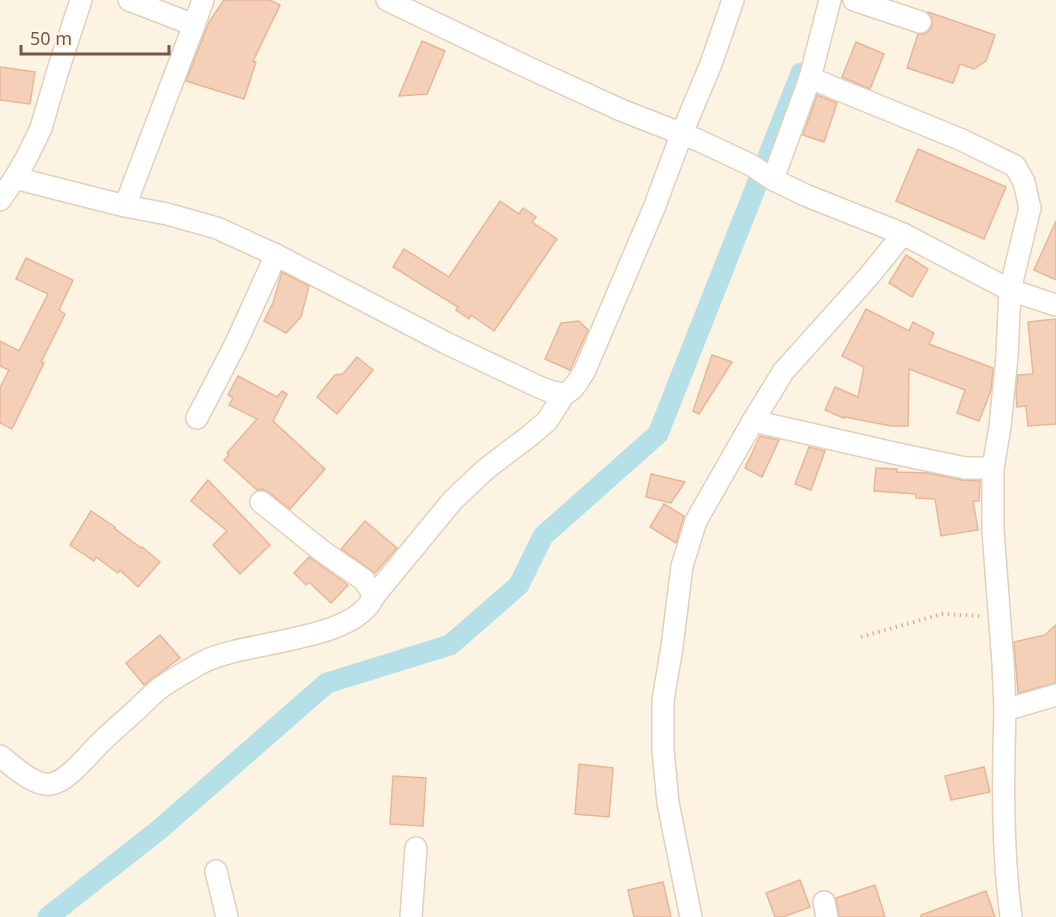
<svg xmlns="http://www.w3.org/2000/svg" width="1056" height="917" font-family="'Noto Sans',sans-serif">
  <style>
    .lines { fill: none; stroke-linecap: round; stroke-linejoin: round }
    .canal { stroke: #b5e0e8; stroke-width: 21 }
    .building { fill: #f4d0b8; stroke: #e7b697; stroke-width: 1.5 }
    .minor-casing { stroke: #e2cfbd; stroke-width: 24 }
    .path { stroke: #d9b39b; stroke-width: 4; stroke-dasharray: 1.5 4.5; stroke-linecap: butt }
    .minor { stroke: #fff; stroke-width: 21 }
  </style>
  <rect width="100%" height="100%" fill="#fdf3e2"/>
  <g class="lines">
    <!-- canal -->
    <polyline class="canal" points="48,917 160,829 327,683 450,645 519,585 543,536 658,434 801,73"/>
  </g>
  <!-- building -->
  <g class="building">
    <polygon points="224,0 270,0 280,5 253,61 256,62 244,99 186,81 209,22"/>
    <polygon points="928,12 995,35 986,61 974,69 960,64 953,83 907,68 918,34 923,34 928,32 932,27 932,19"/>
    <polygon points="422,41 445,51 427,94 399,96"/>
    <polygon points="856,42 884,54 870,89 842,77"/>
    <polygon points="0,67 35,72 30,104 0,100"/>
    <polygon points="817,95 837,103 824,142 803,135"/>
    <polygon points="918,149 1006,187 984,239 896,201"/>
    <polygon points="500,201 519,214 523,208 536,217 532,222 557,239 494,331 471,315 469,319 456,310 458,307 393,267 404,249 449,277"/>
    <polygon points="1056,221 1056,280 1034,270"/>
    <polygon points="906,255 928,269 912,297 889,283"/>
    <polygon points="26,258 73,280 59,310 65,314 41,362 44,363 12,429 0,423 0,388 9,370 0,366 0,341 19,351 48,294 16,279"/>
    <polygon points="282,272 309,286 301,317 286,333 264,321 273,303"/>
    <polygon points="866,309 909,331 913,322 934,333 929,344 993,368 991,390 979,421 957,413 965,390 909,369 908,426 891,426 845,417 844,418 825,410 835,387 858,397 864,367 842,356"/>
    <polygon points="1056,319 1056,424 1028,426 1026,406 1017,407 1016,391 1018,375 1033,374 1028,322"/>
    <polygon points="579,321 588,330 570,370 545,359 561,323"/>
    <polygon points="712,355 732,362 699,414 693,411"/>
    <polygon points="357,357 373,370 337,414 317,397 335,375 343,374"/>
    <polygon points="238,376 277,397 282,391 287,394 273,421 325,469 290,509 268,492 262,489 257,490 224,460 229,455 227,453 257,419 229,405 233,398 228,395"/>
    <polygon points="760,436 779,440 762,477 745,468"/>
    <polygon points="809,447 825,451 811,490 795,484"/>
    <polygon points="876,468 897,469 897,472 927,473 962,480 980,481 979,501 973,501 978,530 941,536 935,499 916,498 916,494 874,491"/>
    <polygon points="651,474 685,482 671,503 646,497"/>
    <polygon points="208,480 270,545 240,574 213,545 227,531 191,501"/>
    <polygon points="664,504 684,516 676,543 650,527"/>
    <polygon points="91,511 115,527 114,528 141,548 142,547 160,562 138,587 120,570 118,573 96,557 94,561 70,545"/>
    <polygon points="365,521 397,548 375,573 341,549"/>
    <polygon points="309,557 348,585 331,603 309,582 306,585 294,573"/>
    <polygon points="1056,625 1056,683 1018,693 1014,642 1045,635"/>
    <polygon points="160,635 180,658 144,685 126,663"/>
    <polygon points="579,764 613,768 609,817 575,814"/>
    <polygon points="984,767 990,792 951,800 945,776"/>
    <polygon points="393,776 426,778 423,826 390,824"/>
    <polygon points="800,880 810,907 783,917 775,917 766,893"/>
    <polygon points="663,882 671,917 634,917 628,890"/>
    <polygon points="875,885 885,917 839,917 836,898"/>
    <polygon points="986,891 995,917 921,917 921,915"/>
  </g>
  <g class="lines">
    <defs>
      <g id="minor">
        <polyline points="129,0 194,25 203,0"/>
        <polyline points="387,0 529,68 621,110 700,141 751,165 774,180 805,195 903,234 1010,290 1030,208 1024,182 1015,166 962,140 810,78"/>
        <polyline points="854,0 920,22"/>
        <path d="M15 178 125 206 167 214 217 228 276 255 446 343 539 387C568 399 570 395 585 370L654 208 682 133 711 64 733 0"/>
        <polyline points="773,179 810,78 830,0"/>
        <polyline points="0,200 15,178 27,157 41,128 59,67 81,0"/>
        <polyline points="125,206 194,25"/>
        <polyline points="1056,305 1010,290 1007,356 1000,427 993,468 993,531 1003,663 1005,710 1056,695"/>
        <polyline points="197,418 236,343 276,255"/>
        <polyline points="753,421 898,454 965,468 993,468"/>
        <polyline points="374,596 453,500 486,469 532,434 547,421 565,393"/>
        <path d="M1005 710C1003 779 1002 848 1011 917"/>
        <path d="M0 756C12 765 34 787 51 784 68 781 87 756 99 744 110 733 122 723 133 713 142 705 151 695 160 688 174 678 189 670 203 662 246 640 355 642 374 596L364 580 322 551 261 502"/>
        <polyline points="216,871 227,917"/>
        <polyline points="824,902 827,917"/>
        <polyline points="411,917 416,848"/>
        <polyline points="691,917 668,803 663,750 663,700 672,647 682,566 696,521 753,421 783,372 869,276 903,234"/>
      </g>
    </defs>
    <!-- minor casing -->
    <use href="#minor" class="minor-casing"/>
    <!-- path -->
    <polyline class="path" points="861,637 942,614 980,616"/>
    <!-- minor -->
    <use href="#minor" class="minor"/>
  </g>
  <!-- scale -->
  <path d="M21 45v9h148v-9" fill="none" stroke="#765847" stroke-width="3"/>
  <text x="30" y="45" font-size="18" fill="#765847" stroke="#fff6e9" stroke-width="4.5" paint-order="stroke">50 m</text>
</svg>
